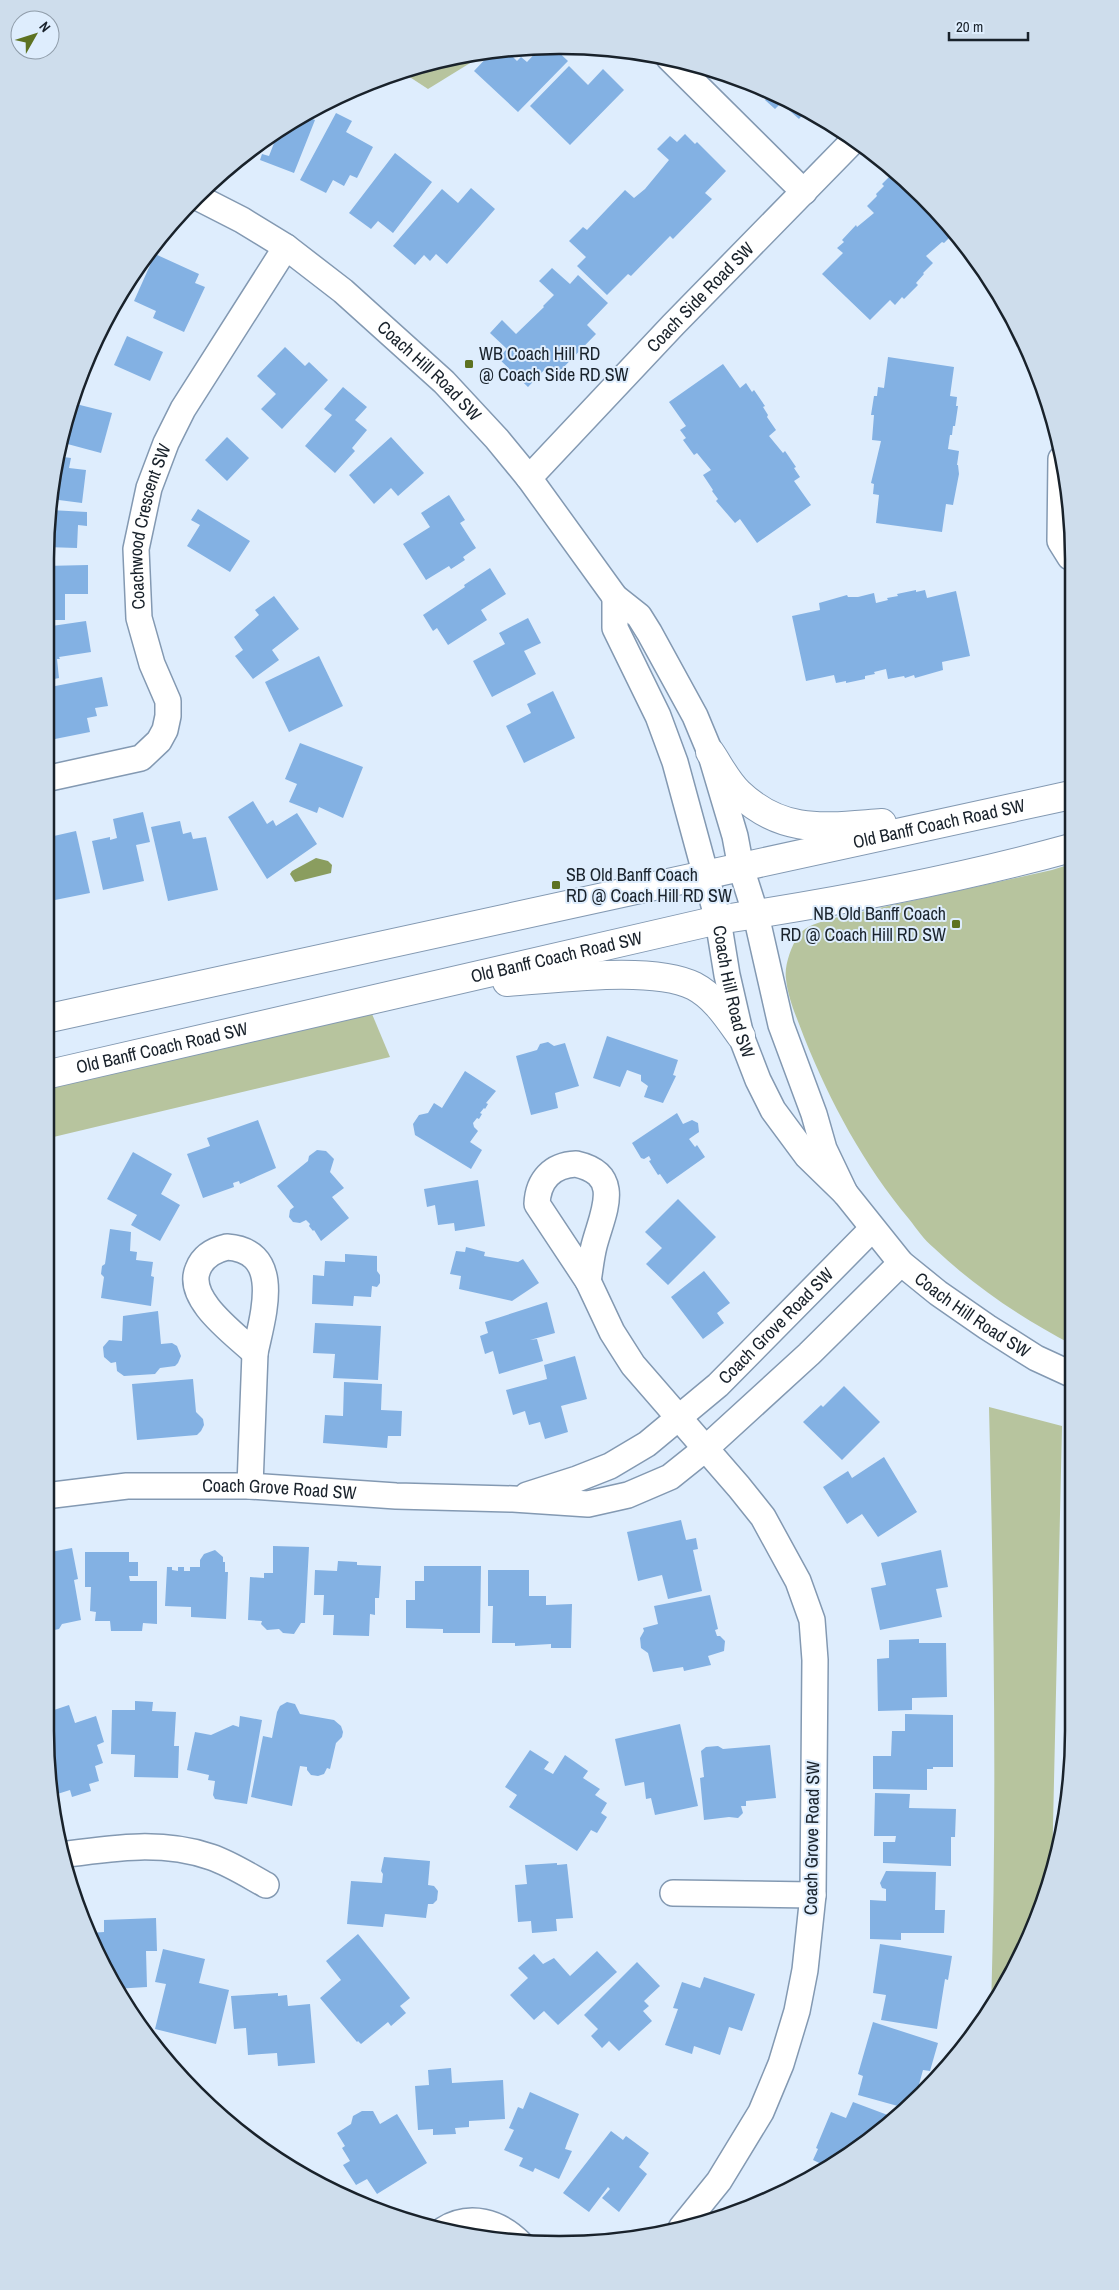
<svg xmlns="http://www.w3.org/2000/svg" width="1119" height="2290" font-family="'Archivo Narrow',sans-serif">
  <style>
    .green { fill: #b7c49e }
    .water { fill: #8a9d5f }
    .building { fill: #83b1e3 }
    .lines { fill: none; stroke-linecap: round; stroke-linejoin: round }
    .minor-casing { stroke: #8399b2; stroke-width: 28 }
    .major-casing { stroke: #8399b2; stroke-width: 30 }
    .minor { stroke: #fff; stroke-width: 25 }
    .major { stroke: #fff; stroke-width: 28 }
    .poi-dot { fill: #5d7221; stroke: #deedfd; stroke-width: 2 }
    .labels { text-anchor: middle; stroke-width: 4; stroke-linejoin: round; paint-order: stroke }
    .street-label { font-size: 18px; fill: #19222b; stroke: #deedfd }
    .poi-label { font-size: 18px; fill: #19222b; stroke: #deedfd; text-anchor: start }
    .rim { fill: none; stroke: #19222b; stroke-width: 2.5 }
  </style>
  <rect width="100%" height="100%" fill="#deedfd"/>
  <!-- green -->
  <g class="green">
    <polygon points="488,52 428,89 402,72 459,55"/>
    <path d="M1071 864 1073 1345C1022 1318 976 1288 934 1248 924 1240 917 1229 909 1219 864 1165 830 1102 804 1037 797 1018 788 999 786 979 784 966 791 947 798 936 806 924 826 921 838 917L1052 870Z"/>
    <polygon points="372,1014 390,1057 45,1139 45,1088"/>
    <path d="M989 1407 1062 1426 1052 1870 1035 1928 991 2009C997 1809 994 1608 989 1407Z"/>
  </g>
  <!-- water -->
  <polygon class="water" points="316,858 328,861 332,865 331,873 295,882 290,874 292,871"/>
  <!-- building -->
  <g class="building">
    <polygon points="552,46 568,61 518,112 474,71 492,52 506,50 517,61 521,57 527,62 541,47"/>
    <polygon points="569,66 588,85 603,69 624,90 570,145 530,106"/>
    <polygon points="753,83 757,84 805,112 799,119 781,103 775,109 765,100 767,97"/>
    <polygon points="308,113 307,117 315,120 294,173 260,160 262,154 269,156 276,138 269,136"/>
    <polygon points="336,113 352,121 346,132 373,147 357,178 350,175 344,186 333,180 326,193 300,180"/>
    <polygon points="685,134 695,144 697,142 726,171 705,193 712,199 673,239 670,236 631,276 628,274 607,295 577,266 586,257 569,241 583,227 587,230 625,190 634,198 645,189 669,160 657,149 670,136 677,142"/>
    <polygon points="395,153 432,182 393,233 378,221 371,229 349,213"/>
    <polygon points="894,172 954,233 944,243 942,242 926,256 933,263 923,273 924,274 916,283 918,285 904,299 902,297 895,305 890,300 870,320 822,274 843,253 837,248 844,242 842,240 856,225 857,227 874,213 867,206 877,196 876,194 884,186 882,184"/>
    <polygon points="471,188 495,209 447,264 436,254 430,261 424,255 415,265 393,246 442,189 458,203"/>
    <polygon points="155,254 199,274 195,283 205,287 184,332 153,318 156,311 134,301"/>
    <polygon points="139,265 131,290 128,289 126,299 119,297"/>
    <polygon points="552,268 570,284 578,275 608,303 587,325 596,334 557,374 548,366 528,387 498,358 507,349 490,333 502,320 516,334 544,307 543,306 554,295 539,281"/>
    <polygon points="127,336 163,352 150,381 114,365"/>
    <polygon points="285,347 305,366 309,362 328,380 282,429 261,409 276,394 257,376"/>
    <polygon points="888,357 954,367 950,396 957,397 956,406 958,406 955,426 953,426 952,435 950,435 948,449 959,451 957,465 958,465 959,474 953,505 946,504 942,532 876,523 879,495 873,494 874,484 871,483 881,441 872,440 874,415 871,415 874,396 877,396 878,387 884,388"/>
    <polygon points="723,364 740,388 746,383 752,392 754,390 765,406 763,407 768,415 767,417 776,430 769,436 783,453 785,451 796,467 794,468 800,477 794,481 811,505 757,543 740,519 735,523 716,501 718,499 712,491 713,490 703,475 711,470 697,453 694,455 683,440 686,438 680,430 686,426 669,402"/>
    <polygon points="343,387 367,407 355,420 367,430 352,448 355,451 335,473 305,446 332,415 324,409"/>
    <polygon points="72,403 112,413 101,453 60,442"/>
    <polygon points="227,437 249,458 227,481 205,460"/>
    <polygon points="391,437 424,473 398,496 391,488 374,504 349,475"/>
    <polygon points="56,456 71,458 69,468 86,470 82,503 51,499"/>
    <polygon points="449,495 465,520 460,523 476,548 463,557 465,560 451,569 449,566 426,580 403,544 430,527 421,513"/>
    <polygon points="198,509 250,541 230,572 187,546 200,525 191,520"/>
    <polygon points="50,510 87,512 87,526 78,525 77,548 46,547"/>
    <polygon points="88,565 88,594 65,594 65,620 45,620 45,566"/>
    <polygon points="490,568 506,594 481,610 487,620 448,645 437,628 433,631 423,615 465,587 464,585"/>
    <polygon points="916,590 916,592 925,590 927,598 956,591 970,656 942,662 943,670 915,678 914,675 905,678 904,676 888,679 886,669 874,672 875,674 865,676 865,679 846,683 846,681 836,683 834,675 806,681 792,616 820,610 819,603 847,595 848,597 858,597 874,593 876,603 888,600 887,598 898,596 897,594"/>
    <polygon points="274,596 299,629 272,650 279,660 253,679 235,656 243,650 234,637 259,615 255,610"/>
    <polygon points="528,618 541,643 524,651 536,674 492,697 473,661 505,644 499,633"/>
    <polygon points="86,621 91,652 59,657 60,659 57,659 59,678 45,681 45,627"/>
    <polygon points="319,656 343,706 289,732 265,682"/>
    <polygon points="102,677 108,706 95,708 97,716 87,718 90,732 45,741 45,688"/>
    <polygon points="553,691 575,738 524,763 506,726 531,713 527,704"/>
    <polygon points="300,743 363,767 343,818 319,807 317,813 289,802 297,784 285,779"/>
    <polygon points="253,801 267,824 273,820 276,826 297,813 317,844 267,879 228,817"/>
    <polygon points="143,812 150,842 136,845 144,881 103,890 92,841 110,837 110,840 117,838 113,819"/>
    <polygon points="180,821 183,834 191,832 193,839 206,837 218,890 168,901 151,827"/>
    <polygon points="76,831 90,893 45,902 45,838"/>
    <polygon points="607,1036 678,1060 673,1075 676,1076 663,1103 644,1097 648,1086 641,1081 641,1075 627,1070 620,1087 593,1078"/>
    <polygon points="548,1042 554,1046 565,1043 579,1086 555,1093 558,1108 531,1115 516,1056 537,1050 540,1044"/>
    <polygon points="465,1071 496,1091 486,1103 488,1104 485,1109 484,1108 480,1113 482,1114 479,1119 477,1118 473,1123 474,1127 478,1131 470,1142 482,1150 471,1169 415,1135 413,1124 419,1115 428,1113 434,1103 442,1108"/>
    <polygon points="677,1113 683,1124 692,1120 698,1123 699,1132 689,1139 695,1147 697,1145 705,1157 667,1184 660,1174 658,1175 649,1161 651,1160 649,1156 644,1159 641,1158 632,1143"/>
    <polygon points="258,1120 276,1168 240,1184 239,1181 233,1183 234,1187 203,1198 187,1154 210,1146 207,1138"/>
    <polygon points="317,1150 326,1151 334,1159 330,1172 344,1188 332,1197 349,1218 321,1241 314,1230 313,1231 309,1226 310,1224 306,1220 300,1223 293,1222 289,1217 290,1210 294,1207 277,1186 308,1161 309,1156"/>
    <polygon points="133,1152 172,1174 161,1194 180,1205 160,1241 131,1225 137,1215 107,1199"/>
    <polygon points="478,1180 485,1226 455,1231 454,1223 438,1225 435,1205 427,1207 424,1189"/>
    <polygon points="678,1199 716,1237 668,1285 646,1264 662,1248 645,1232"/>
    <polygon points="110,1229 131,1232 130,1251 137,1252 136,1260 153,1262 151,1276 154,1277 151,1306 101,1298 104,1277 101,1274 102,1266 105,1264"/>
    <polygon points="466,1247 485,1252 484,1256 518,1262 523,1259 539,1283 512,1301 459,1289 461,1276 450,1274 456,1251 465,1252"/>
    <polygon points="345,1254 377,1256 377,1271 380,1275 380,1283 377,1287 372,1286 371,1297 354,1296 353,1306 312,1304 313,1275 324,1276 325,1261 345,1262"/>
    <polygon points="704,1271 730,1303 717,1313 724,1323 703,1339 671,1297"/>
    <polygon points="547,1302 555,1333 530,1340 537,1339 543,1361 499,1374 493,1351 485,1354 480,1336 488,1333 485,1322"/>
    <polygon points="158,1311 161,1344 172,1343 177,1346 181,1356 178,1363 175,1366 160,1368 155,1374 124,1376 117,1371 116,1362 111,1363 104,1357 103,1347 109,1340 122,1341 123,1316"/>
    <polygon points="315,1323 381,1326 378,1380 333,1378 335,1354 313,1353"/>
    <polygon points="575,1356 587,1399 561,1406 568,1432 545,1439 540,1422 529,1425 525,1411 513,1415 506,1390 547,1379 544,1365"/>
    <polygon points="193,1379 196,1412 203,1419 204,1425 201,1431 197,1435 137,1440 132,1384"/>
    <polygon points="344,1382 382,1384 381,1410 402,1411 401,1436 388,1436 387,1448 323,1443 325,1415 343,1416"/>
    <polygon points="844,1386 880,1422 842,1460 803,1422 821,1405 823,1407"/>
    <polygon points="45,1418 49,1423 50,1432 45,1440"/>
    <polygon points="884,1457 917,1512 878,1537 862,1514 847,1524 823,1487 848,1471 852,1478"/>
    <polygon points="681,1520 686,1540 696,1538 698,1549 693,1550 702,1591 668,1599 662,1575 638,1581 627,1532"/>
    <polygon points="273,1546 309,1547 305,1623 301,1623 294,1634 283,1633 279,1629 267,1630 261,1624 262,1621 248,1620 250,1577 264,1578 264,1573 273,1573"/>
    <polygon points="72,1548 78,1579 74,1580 81,1620 62,1624 59,1629 50,1631 45,1627 45,1553"/>
    <polygon points="215,1550 223,1557 223,1562 225,1562 225,1572 228,1572 226,1619 191,1617 191,1607 165,1606 167,1567 172,1567 172,1570 178,1571 178,1567 184,1567 184,1571 190,1571 190,1567 200,1567 200,1560 204,1554"/>
    <polygon points="941,1550 948,1587 936,1589 942,1617 880,1630 871,1588 886,1585 881,1563"/>
    <polygon points="85,1552 129,1552 129,1562 138,1562 138,1576 129,1576 130,1581 157,1581 157,1624 143,1623 142,1631 111,1631 110,1621 95,1621 96,1612 90,1611 91,1587 85,1587"/>
    <polygon points="338,1561 357,1562 357,1565 381,1566 379,1598 375,1598 375,1615 370,1614 369,1636 333,1635 334,1615 323,1615 324,1595 314,1595 315,1570 337,1571"/>
    <polygon points="424,1566 481,1566 480,1633 443,1633 443,1629 406,1628 406,1600 415,1600 415,1581 424,1581"/>
    <polygon points="488,1570 529,1570 529,1596 546,1596 546,1605 572,1604 571,1648 551,1648 551,1644 515,1646 515,1643 492,1643 493,1606 488,1606"/>
    <polygon points="710,1595 718,1629 715,1630 717,1636 720,1636 725,1641 724,1651 708,1656 711,1665 684,1671 683,1667 653,1672 648,1653 641,1648 640,1638 644,1631 643,1628 658,1624 654,1606"/>
    <polygon points="919,1639 919,1643 946,1643 947,1697 912,1698 912,1710 878,1711 877,1659 889,1658 889,1640"/>
    <polygon points="135,1701 153,1702 152,1711 176,1712 174,1746 179,1746 178,1778 134,1777 135,1755 111,1754 112,1710 135,1710"/>
    <polygon points="287,1702 295,1704 300,1714 334,1720 341,1726 343,1732 342,1737 336,1743 330,1769 327,1768 324,1774 318,1776 311,1775 307,1770 307,1767 300,1766 292,1806 251,1797 263,1736 272,1738 277,1712 280,1706"/>
    <polygon points="69,1705 75,1723 96,1716 104,1742 97,1745 103,1763 95,1766 99,1781 89,1784 91,1791 72,1797 70,1790 51,1796 45,1713"/>
    <polygon points="905,1714 953,1715 953,1767 933,1767 933,1769 927,1769 927,1790 873,1789 873,1756 891,1756 892,1731 905,1731"/>
    <polygon points="240,1716 262,1720 247,1804 215,1799 213,1795 215,1781 208,1780 209,1775 187,1770 195,1732 211,1735 233,1725 239,1727"/>
    <polygon points="680,1724 698,1806 655,1815 651,1798 646,1799 644,1782 625,1786 615,1739"/>
    <polygon points="770,1745 776,1798 746,1801 746,1806 741,1806 743,1813 738,1818 729,1817 704,1820 700,1778 704,1777 701,1751 706,1747 718,1746 723,1749"/>
    <polygon points="530,1750 549,1762 544,1769 553,1774 565,1755 588,1771 583,1778 600,1789 595,1795 607,1803 601,1813 607,1817 597,1833 591,1830 577,1851 509,1807 517,1795 505,1787"/>
    <polygon points="875,1793 910,1794 909,1808 956,1809 955,1837 951,1837 951,1866 883,1863 883,1842 895,1842 896,1836 874,1836"/>
    <polygon points="384,1857 430,1861 428,1885 434,1886 438,1891 437,1900 433,1904 428,1904 426,1918 385,1914 383,1927 347,1924 351,1881 382,1883 383,1874 381,1871"/>
    <polygon points="557,1863 557,1865 567,1864 573,1918 556,1919 557,1931 532,1933 531,1921 518,1922 515,1885 527,1884 525,1865"/>
    <polygon points="886,1871 936,1872 935,1910 945,1910 944,1933 901,1933 901,1940 870,1939 870,1900 886,1901 886,1889 882,1888 880,1883"/>
    <polygon points="156,1918 157,1951 146,1951 147,1987 114,1989 89,1933 104,1932 104,1920"/>
    <polygon points="358,1934 410,1998 400,2006 406,2013 391,2026 388,2022 361,2044 358,2041 357,2042 320,1998 341,1980 326,1961"/>
    <polygon points="880,1944 952,1956 948,1980 945,1979 937,2029 881,2020 886,1995 873,1993"/>
    <polygon points="163,1949 205,1959 199,1983 229,1990 216,2044 155,2029 166,1984 155,1982"/>
    <polygon points="597,1951 617,1972 558,2025 544,2011 534,2020 510,1995 528,1978 518,1968 534,1954 543,1964 554,1958 570,1976"/>
    <polygon points="637,1962 660,1986 644,2001 649,2006 643,2011 652,2021 619,2051 609,2041 602,2048 591,2036 598,2029 584,2015"/>
    <polygon points="704,1977 755,1994 742,2031 729,2027 720,2055 694,2046 692,2054 665,2045 678,2009 673,2008 682,1982 700,1988"/>
    <polygon points="278,1993 278,1996 287,1995 288,2006 310,2004 315,2063 278,2066 277,2053 248,2055 246,2028 234,2029 231,1996"/>
    <polygon points="873,2022 938,2043 930,2071 923,2070 915,2099 905,2108 858,2095 863,2076 858,2074"/>
    <polygon points="451,2068 452,2083 503,2080 505,2119 469,2121 469,2127 455,2128 456,2134 433,2135 433,2129 418,2130 415,2086 429,2085 428,2070"/>
    <polygon points="530,2092 579,2114 567,2143 565,2149 572,2151 559,2179 535,2168 533,2172 519,2166 523,2158 504,2150 514,2130 509,2128 518,2107 523,2109"/>
    <polygon points="853,2102 893,2117 872,2139 828,2167 813,2160 818,2149 816,2148 831,2112 846,2118"/>
    <polygon points="362,2111 373,2111 380,2124 397,2114 427,2163 377,2194 367,2179 356,2185 343,2165 350,2161 342,2148 345,2146 337,2133 351,2124 353,2116"/>
    <polygon points="611,2131 623,2140 626,2136 649,2153 639,2167 647,2174 619,2212 602,2198 610,2189 608,2187 589,2212 563,2193"/>
    <polygon points="342,2195 366,2199 365,2206"/>
  </g>
  <g class="lines">
    <defs>
      <g id="minor">
        <polyline points="669,58 804,192"/>
        <path id="s1" d="M195 196 242 220 286 247 343 291 444 382 497 439 529 478 615 597 639 616 649 632 695 716 710 752 735 836 741 868 756 915 781 1025 814 1114 824 1149 845 1193"/>
        <polyline points="1061,459 1060,541 1070,557"/>
        <path id="s2" d="M529 478 673 325 854 140"/>
        <path id="s3" d="M615 597V628L658 716 675 762 718 920 727 975 741 1036 758 1080 773 1110 807 1156 845 1193 901 1263 938 1293 987 1327 1036 1358 1073 1375"/>
        <path id="s4" d="M45 779 141 758 159 741 165 730 168 716V701L152 664 139 618 136 549 149 488 166 443 183 409 286 247"/>
        <path d="M576 1164C625 1175 602 1214 594 1246 591 1258 590 1270 588 1281L537 1204C538 1180 552 1165 576 1164Z"/>
        <path d="M227 1247C284 1251 263 1315 255 1353 235 1334 185 1299 198 1269 203 1256 214 1250 227 1247Z"/>
        <polyline points="588,1281 612,1332 633,1365 739,1487 763,1517 798,1581 812,1620 815,1660 813,1895 805,1970 797,2011 781,2064 761,2112 719,2181 681,2228"/>
        <polyline points="250,1486 255,1353"/>
        <path id="s5" d="M527 1495 577 1479 610 1466 647 1444 718 1385 872 1229"/>
        <path id="s6" d="M45 1496 127 1486H250L396 1496 513 1499 588 1504 628 1495 670 1477 705 1449 809 1354 901 1263"/>
        <path d="M61 1855C112 1848 161 1840 211 1857 229 1863 248 1875 266 1885"/>
        <polyline points="673,1893 813,1895"/>
        <path d="M443 2230C470 2213 499 2222 520 2243"/>
      </g>
      <g id="major">
        <path d="M710 752C719 765 727 782 739 793 783 835 826 827 882 823"/>
        <path d="M507 982C555 979 652 965 694 986 715 997 728 1018 741 1036"/>
        <path id="s7" d="M45 1019 1071 795"/>
        <path id="s8" d="M45 1075 718 920C837 902 955 880 1071 848"/>
      </g>
    </defs>
    <!-- minor casing -->
    <use href="#minor" class="minor-casing"/>
    <!-- major casing -->
    <use href="#major" class="major-casing"/>
    <!-- minor -->
    <use href="#minor" class="minor"/>
    <!-- major -->
    <use href="#major" class="major"/>
  </g>
  <!-- markers -->
  <g class="poi-dot">
    <rect x="464" y="359" width="10" height="10" rx="2.5"/>
    <rect x="551" y="880" width="10" height="10" rx="2.5"/>
    <rect x="951" y="919" width="10" height="10" rx="2.5"/>
  </g>
  <g class="labels">
    <!-- street labels -->
    <g class="street-label">
      <text dy="6" stroke="none"><textPath href="#s2" startOffset="249">Coach Side Road SW</textPath></text>
      <text dy="6" stroke="none"><textPath href="#s1" startOffset="294">Coach Hill Road SW</textPath></text>
      <text dy="6" stroke="none"><textPath href="#s4" startOffset="346">Coachwood Crescent SW</textPath></text>
      <text dy="6" stroke="none"><textPath href="#s7" startOffset="915">Old Banff Coach Road SW</textPath></text>
      <text dy="6" stroke="none"><textPath href="#s8" startOffset="525">Old Banff Coach Road SW</textPath></text>
      <text dy="6" stroke="none"><textPath href="#s3" startOffset="415">Coach Hill Road SW</textPath></text>
      <text dy="6" stroke="none"><textPath href="#s8" startOffset="120">Old Banff Coach Road SW</textPath></text>
      <text dy="6" stroke="none"><textPath href="#s3" startOffset="829">Coach Hill Road SW</textPath></text>
      <text dy="6" stroke="none"><textPath href="#s5" startOffset="306">Coach Grove Road SW</textPath></text>
      <text dy="6" stroke="none"><textPath href="#s6" startOffset="235">Coach Grove Road SW</textPath></text>
      <text transform="translate(812 1838) rotate(-89)" y="6">Coach Grove Road SW</text>
    </g>
    <!-- poi labels -->
    <g class="poi-label">
      <text x="479" y="360">WB Coach Hill RD<tspan x="479" dy="21">@ Coach Side RD SW</tspan></text>
      <text x="566" y="881">SB Old Banff Coach<tspan x="566" dy="21">RD @ Coach Hill RD SW</tspan></text>
      <text x="946" y="920" text-anchor="end">NB Old Banff Coach<tspan x="946" dy="21">RD @ Coach Hill RD SW</tspan></text>
    </g>
  </g>
  <!-- crop -->
  <path d="M0 0H1119V2290H0ZM559 54H560A505 505 0 0 1 1065 559V1731A505 505 0 0 1 560 2236H559A505 505 0 0 1 54 1731V559A505 505 0 0 1 559 54Z" fill="#ceddec" fill-rule="evenodd"/>
  <path class="rim" d="M559 54H560A505 505 0 0 1 1065 559V1731A505 505 0 0 1 560 2236H559A505 505 0 0 1 54 1731V559A505 505 0 0 1 559 54Z"/>
  <!-- north arrow -->
  <g transform="translate(35 35) rotate(51)"><circle r="24" fill="#deedfd" stroke="#8f9ca9"/>
  <path d="M0-4L9 19L0 12L-9 19Z" fill="#5d7221"/>
  <text y="-8" font-size="14" font-weight="bold" text-anchor="middle" fill="#19222b">N</text>
  </g>
  <!-- scale -->
  <path d="M949 32v8h79v-8" fill="none" stroke="#19222b" stroke-width="2.5"/>
  <text x="956" y="32" font-size="15" fill="#19222b" stroke="#deedfd" stroke-width="4" paint-order="stroke">20 m</text>
</svg>
